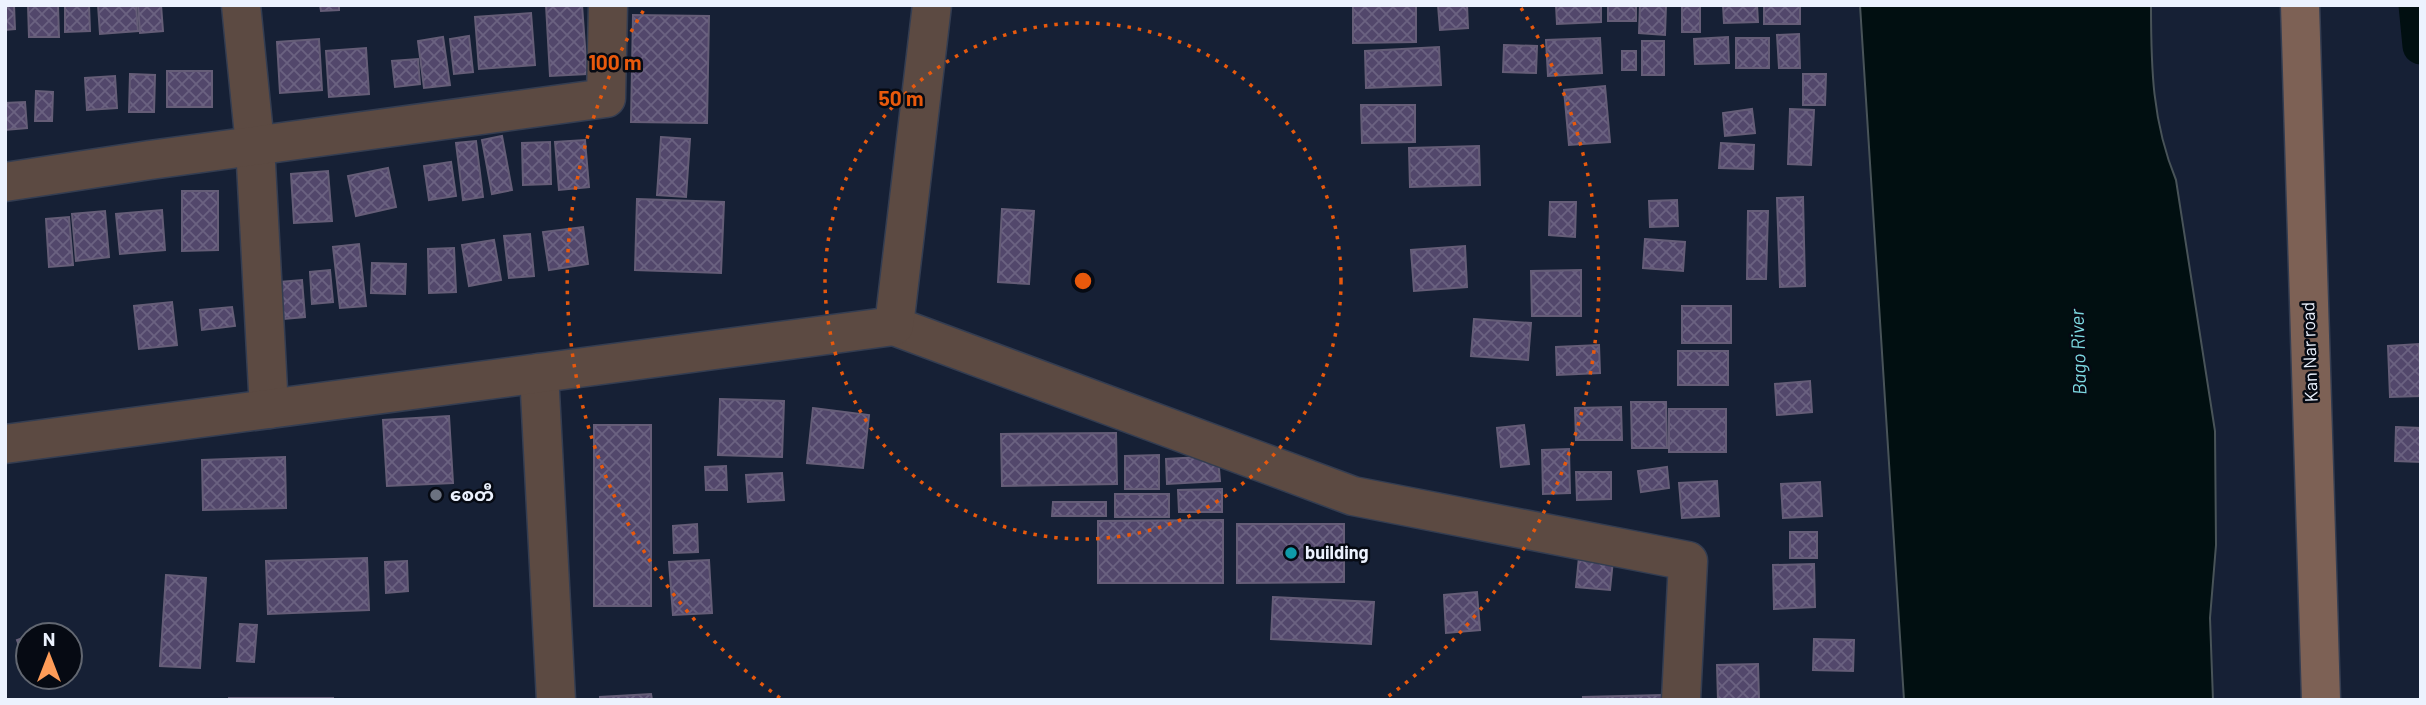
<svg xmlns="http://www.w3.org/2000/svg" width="2426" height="705" font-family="Barlow,'Noto Sans Myanmar',sans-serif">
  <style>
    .water { fill: #010f11; stroke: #485358; stroke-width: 2 }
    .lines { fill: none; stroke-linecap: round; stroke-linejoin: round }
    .canal { stroke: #010f11; stroke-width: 37 }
    .building { fill: url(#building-cross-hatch); stroke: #655d77; stroke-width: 2 }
    .street-casing { stroke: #343d51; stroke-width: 41 }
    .secondary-casing { stroke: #343d51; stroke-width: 41 }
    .street { stroke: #5c4a42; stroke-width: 38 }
    .secondary { stroke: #7d6155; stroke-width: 38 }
    .ring { fill: none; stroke: #e8590c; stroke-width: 3.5; stroke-dasharray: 3.5 7 }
    .worship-dot { fill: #6b7280; stroke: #060a13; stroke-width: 2.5 }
    .culture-dot { fill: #0f9aa8; stroke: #060a13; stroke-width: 2.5 }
    .labels { text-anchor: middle; stroke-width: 5; stroke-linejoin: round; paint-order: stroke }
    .street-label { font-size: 18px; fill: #ecf2fe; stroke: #060a13 }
    .poi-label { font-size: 18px; font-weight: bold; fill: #ecf2fe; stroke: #060a13; text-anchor: start }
    .water-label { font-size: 19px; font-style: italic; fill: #7ddae2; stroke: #060a13 }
    .centre { fill: #e8590c; stroke: #060a13; stroke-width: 3.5 }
    .ring-label { font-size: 21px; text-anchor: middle; font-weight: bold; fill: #e8590c; stroke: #060a13; stroke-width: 5; stroke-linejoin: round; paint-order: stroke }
  </style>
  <defs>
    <pattern id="building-cross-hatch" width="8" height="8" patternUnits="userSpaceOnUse" patternTransform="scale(1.75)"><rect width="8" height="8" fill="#52476b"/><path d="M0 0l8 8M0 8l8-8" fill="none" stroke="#6b6281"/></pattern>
  </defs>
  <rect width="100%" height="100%" fill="#162035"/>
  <!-- water -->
  <path class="water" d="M1860 5H2151C2151 67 2152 122 2176 180L2215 431 2216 545 2210 618 2213 700H1904Z"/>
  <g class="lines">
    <!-- canal -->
    <polyline class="canal" points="2417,5 2421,46"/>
  </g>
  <!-- building -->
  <g class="building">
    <polygon points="5,5 14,5 15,29 5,30"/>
    <polygon points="28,5 58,5 59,37 29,37"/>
    <polygon points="65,5 89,5 90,31 65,32"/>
    <polygon points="98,5 136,5 138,31 100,34"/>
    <polygon points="138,5 161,5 163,31 140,33"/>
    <polygon points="320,5 339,5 339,10 321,11"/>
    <polygon points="546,5 582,5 587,74 550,76"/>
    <polygon points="1416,5 1416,42 1353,43 1353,6"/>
    <polygon points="1438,5 1467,5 1468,28 1440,30"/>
    <polygon points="1556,5 1601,5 1601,22 1557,24"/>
    <rect x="1608" y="5" width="28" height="16"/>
    <polygon points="1640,5 1666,5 1665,35 1639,33"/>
    <rect x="1682" y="5" width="18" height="27"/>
    <polygon points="1723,5 1757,5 1758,22 1724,23"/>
    <rect x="1764" y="5" width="36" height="19"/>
    <polygon points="531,13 535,65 479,69 475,17"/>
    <polygon points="633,15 709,16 707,123 631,122"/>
    <polygon points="1799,34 1800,68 1779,68 1777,35"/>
    <polygon points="469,36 473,72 454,74 450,39"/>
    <polygon points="443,37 450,85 424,88 418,41"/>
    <polygon points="1728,37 1729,63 1695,64 1694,39"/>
    <polygon points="1600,38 1602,73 1548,76 1546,40"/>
    <rect x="1736" y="38" width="33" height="30"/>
    <polygon points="319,39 322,90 280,93 277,42"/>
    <rect x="1642" y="41" width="22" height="34"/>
    <polygon points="1504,45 1537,46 1536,73 1503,72"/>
    <polygon points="1439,47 1441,85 1366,88 1365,51"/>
    <polygon points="366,48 369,94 329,97 326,51"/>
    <rect x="1622" y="51" width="14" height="19"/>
    <polygon points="418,59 420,84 395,87 392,61"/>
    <rect x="167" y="71" width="45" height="36"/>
    <polygon points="130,74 155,75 154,112 129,112"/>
    <polygon points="1803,74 1826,74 1825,105 1803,105"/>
    <polygon points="115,76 117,108 87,110 85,78"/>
    <polygon points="1605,86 1610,142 1569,145 1564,90"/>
    <polygon points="36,91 53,92 52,121 35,121"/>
    <polygon points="25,102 27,128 5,130 5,103"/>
    <polygon points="1361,105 1415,105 1415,142 1362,143"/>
    <polygon points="1752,109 1755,133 1725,136 1723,113"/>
    <polygon points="1790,109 1814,110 1811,165 1788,164"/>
    <polygon points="502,136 512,190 492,194 482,140"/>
    <polygon points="661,137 690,139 686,197 657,195"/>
    <polygon points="585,140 589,187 559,190 555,142"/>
    <polygon points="476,141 483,197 463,200 456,143"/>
    <polygon points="550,142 551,184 523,185 522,143"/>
    <polygon points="1721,143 1754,145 1753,169 1719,168"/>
    <polygon points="1479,146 1480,185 1410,187 1409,148"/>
    <polygon points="451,162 456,196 429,200 424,166"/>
    <polygon points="388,168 396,207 356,216 348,176"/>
    <polygon points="328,171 332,221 294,223 291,174"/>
    <polygon points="182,191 218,191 218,250 182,251"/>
    <polygon points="1803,197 1805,286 1780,287 1777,198"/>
    <polygon points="637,199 724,202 721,273 635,270"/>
    <polygon points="1677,200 1678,226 1650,227 1649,201"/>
    <polygon points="1550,202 1576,202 1575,237 1549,235"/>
    <polygon points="1002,209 1034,211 1029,284 998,282"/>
    <polygon points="162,210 165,250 120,254 116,214"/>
    <polygon points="105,211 109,257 76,261 72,214"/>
    <polygon points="1748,211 1768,211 1766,279 1747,279"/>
    <polygon points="69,217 73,265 49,267 46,219"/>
    <polygon points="583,227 588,264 549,270 543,232"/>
    <polygon points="530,234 534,276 509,278 504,236"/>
    <polygon points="1645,239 1685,242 1683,271 1643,268"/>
    <polygon points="494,240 501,280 469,286 462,245"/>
    <polygon points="359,244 366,306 340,308 333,247"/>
    <polygon points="1465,246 1467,287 1414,291 1411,250"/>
    <polygon points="454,248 456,292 429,293 428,249"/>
    <polygon points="372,263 406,264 405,294 371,293"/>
    <polygon points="330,270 333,302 312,304 310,272"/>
    <polygon points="1581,270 1581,316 1532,316 1531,271"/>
    <polygon points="302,280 305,317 284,319 280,282"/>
    <polygon points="172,302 177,345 139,349 134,306"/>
    <rect x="1682" y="306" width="49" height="37"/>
    <polygon points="232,307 235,326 202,330 200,310"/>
    <polygon points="1474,319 1531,323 1528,360 1471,356"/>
    <polygon points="2419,344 2421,396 2390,397 2388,346"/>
    <polygon points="1599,345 1600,373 1557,375 1556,347"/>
    <rect x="1678" y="351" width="50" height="34"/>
    <polygon points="1810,381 1812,412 1777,415 1775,384"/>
    <polygon points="720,399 784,401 782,457 718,455"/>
    <polygon points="1631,402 1666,402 1667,448 1632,448"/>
    <polygon points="1621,407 1622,440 1576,440 1575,408"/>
    <polygon points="813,408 869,415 863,468 807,463"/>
    <rect x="1669" y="409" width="57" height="43"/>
    <polygon points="449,416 453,483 387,486 383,420"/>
    <rect x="594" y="425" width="57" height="181"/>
    <polygon points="1524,425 1529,464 1501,467 1497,428"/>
    <polygon points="2396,427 2421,428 2421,462 2395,461"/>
    <polygon points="1116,433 1117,484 1002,486 1001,434"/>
    <polygon points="1569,449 1570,493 1543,494 1542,450"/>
    <polygon points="1159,455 1159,489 1125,489 1125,456"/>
    <polygon points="1218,456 1220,481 1167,484 1166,459"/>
    <polygon points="285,457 286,508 203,510 202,460"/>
    <polygon points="726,466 727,490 706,490 705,467"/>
    <polygon points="1667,467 1669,488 1641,492 1638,471"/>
    <polygon points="1576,472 1611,472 1611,499 1577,500"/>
    <polygon points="782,473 784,500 748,502 746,475"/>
    <polygon points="1717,481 1719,516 1682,518 1679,483"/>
    <polygon points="1820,482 1822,516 1783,518 1781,484"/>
    <polygon points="1222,489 1222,512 1179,512 1178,490"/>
    <rect x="1115" y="494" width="54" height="23"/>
    <polygon points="1053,502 1106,502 1106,516 1052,516"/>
    <polygon points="1223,520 1223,583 1098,583 1098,521"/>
    <polygon points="697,524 698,552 674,553 673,526"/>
    <polygon points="1237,524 1344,524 1344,582 1237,583"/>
    <rect x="1790" y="532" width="27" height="26"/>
    <polygon points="1579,557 1613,560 1610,590 1576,587"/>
    <polygon points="367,558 369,610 268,614 266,561"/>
    <polygon points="709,560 712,613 673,615 669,562"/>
    <polygon points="407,561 408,591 386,593 385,562"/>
    <polygon points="1814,564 1815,607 1774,609 1773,565"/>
    <polygon points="166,575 206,578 200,668 160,666"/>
    <polygon points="1477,592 1480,630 1446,633 1444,595"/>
    <polygon points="1273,597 1374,602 1371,644 1271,639"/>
    <polygon points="240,624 257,625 254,662 237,661"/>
    <polygon points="48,628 50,635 29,635"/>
    <polygon points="28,636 28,669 17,640"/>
    <polygon points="1814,639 1854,640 1853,671 1813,670"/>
    <polygon points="1758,664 1759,700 1718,700 1717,665"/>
    <polygon points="31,677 48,677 34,683"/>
    <polygon points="651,694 652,700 600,700 600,697"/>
    <polygon points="1662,695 1662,700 1583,700 1583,697"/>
    <rect x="229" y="698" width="104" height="2"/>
  </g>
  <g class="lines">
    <defs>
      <g id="street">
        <polyline points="241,5 255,145 269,409"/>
        <polyline points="5,182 150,160 606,98 608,5"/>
        <polyline points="894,326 1353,496 1688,561 1681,700"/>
        <polyline points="539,373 556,700"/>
        <polyline points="5,444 894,326 932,5"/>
      </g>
      <polyline id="secondary" points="2300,5 2321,700"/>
    </defs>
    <!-- street casing -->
    <use href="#street" class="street-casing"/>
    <!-- secondary casing -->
    <use href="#secondary" class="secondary-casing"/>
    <!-- street -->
    <use href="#street" class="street"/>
    <!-- secondary -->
    <use href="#secondary" class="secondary"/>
  </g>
  <!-- distance rings -->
  <g class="ring">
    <circle cx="1083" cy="281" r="258"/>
    <path d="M780 698A516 516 0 0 1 645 8M1521 8A516 516 0 0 1 1386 698"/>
  </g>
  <!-- markers -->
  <circle class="worship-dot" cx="436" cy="495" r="7"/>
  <circle class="culture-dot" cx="1291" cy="553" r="7"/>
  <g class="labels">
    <!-- street labels -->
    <g class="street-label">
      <text transform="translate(2310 352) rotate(-92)" y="6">Kan Nar road</text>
    </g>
    <!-- poi labels -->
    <g class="poi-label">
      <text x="450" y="501">စေတီ</text>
      <text x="1305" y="559">building</text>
    </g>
    <!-- water labels -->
    <g class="water-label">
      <text transform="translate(2078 352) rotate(-92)" y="7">Bago River</text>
    </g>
  </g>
  <circle cx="1083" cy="281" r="10" class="centre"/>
  <g class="ring-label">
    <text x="615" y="70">100 m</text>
    <text x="901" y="106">50 m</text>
  </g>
  <!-- border -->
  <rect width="2426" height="705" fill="none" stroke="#ecf2fe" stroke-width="14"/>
  <!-- north arrow -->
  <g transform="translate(49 656)"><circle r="33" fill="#060a13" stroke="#626771" stroke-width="2"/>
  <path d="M0-5L12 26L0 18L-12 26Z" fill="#fe9c58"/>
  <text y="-10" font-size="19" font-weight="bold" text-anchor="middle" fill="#ecf2fe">N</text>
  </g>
</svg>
